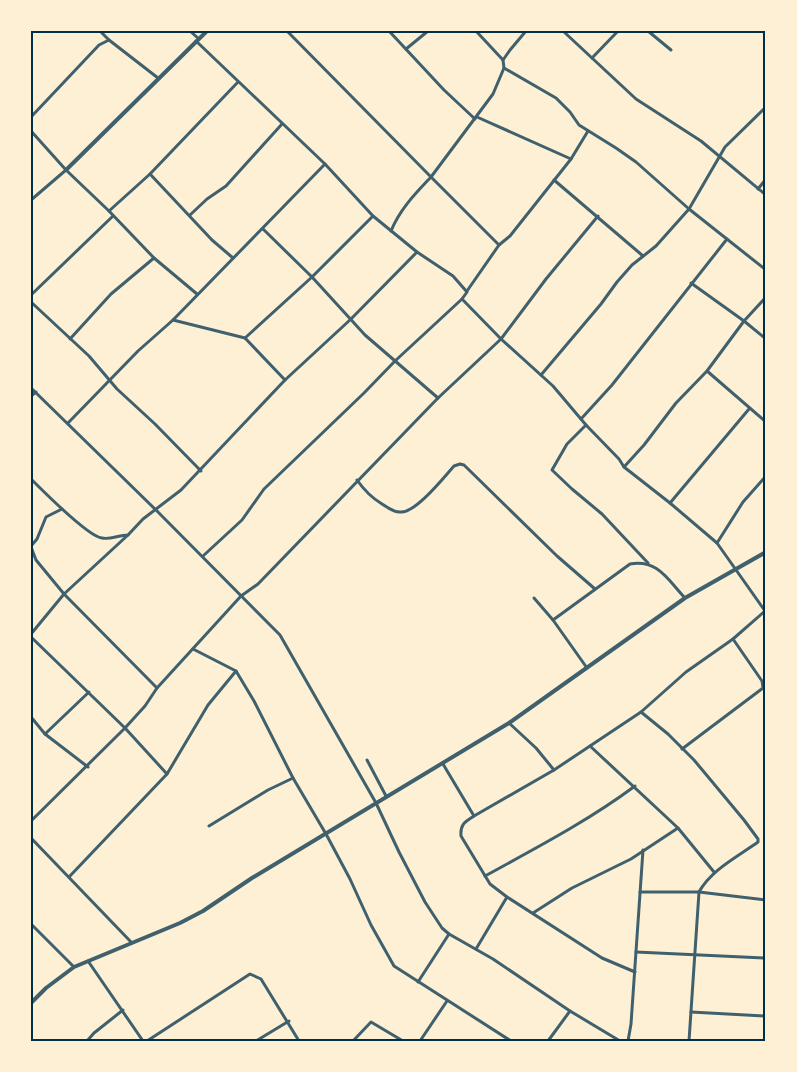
<svg xmlns="http://www.w3.org/2000/svg" width="797" height="1072" font-family="Manrope,sans-serif">
  <style>
    .lines { fill: none; stroke-linecap: round; stroke-linejoin: round }
    .minor { stroke: #3f606c; stroke-width: 3 }
    .tertiary { stroke: #3f606c; stroke-width: 4 }
    .neatline { fill: none; stroke: #003049; stroke-width: 2 }
  </style>
  <rect width="100%" height="100%" fill="#fdf0d5"/>
  <g class="lines">
    <!-- minor -->
    <g class="minor">
      <polyline points="100,31 109,40"/>
      <polyline points="190,31 199,39"/>
      <path d="M287 31 431 177C415 194 400 209 391 231"/>
      <polyline points="389,31 444,90 475,119"/>
      <polyline points="476,31 503,60"/>
      <polyline points="563,31 636,99 701,141 766,195"/>
      <polyline points="648,31 671,50"/>
      <polyline points="196,41 325,164 373,216 417,252 453,276 467,292 462,299 395,361 364,393 264,489 242,520 203,556"/>
      <polyline points="406,49 428,31"/>
      <polyline points="592,58 618,31"/>
      <polyline points="504,68 556,98 570,112 579,125 616,148 636,162 689,209 766,270"/>
      <polyline points="31,117 99,45 109,40 158,78"/>
      <polyline points="477,117 571,159"/>
      <polyline points="31,131 66,170 109,211 154,258 197,294"/>
      <polyline points="150,174 212,240 233,258"/>
      <polyline points="554,180 643,256"/>
      <polyline points="758,189 766,179"/>
      <polyline points="31,200 66,170"/>
      <polyline points="109,211 150,174 238,82"/>
      <polyline points="190,215 207,199 226,186 282,124"/>
      <polyline points="263,229 312,277 365,335 438,398"/>
      <polyline points="499,245 431,177 493,94 504,68 503,60 510,50 526,31"/>
      <polyline points="691,283 744,321 766,339"/>
      <polyline points="467,291 499,245 510,236 571,159 588,131"/>
      <polyline points="31,295 113,216"/>
      <polyline points="462,299 501,339 553,386 586,425 619,459 624,467 670,503 717,543 765,611"/>
      <polyline points="31,302 89,356 117,389 155,424 201,471"/>
      <polyline points="173,320 245,338 285,380"/>
      <polyline points="245,338 312,277 373,216"/>
      <polyline points="70,339 111,294 154,258"/>
      <polyline points="707,371 766,422"/>
      <polyline points="541,375 601,304 617,282 632,265 656,246 689,209 725,147 766,107"/>
      <polyline points="31,388 156,510 280,635 376,803 399,852 425,902 442,928 449,934 493,959 570,1011 620,1041"/>
      <polyline points="31,396 36,392"/>
      <polyline points="581,419 612,385 727,239"/>
      <polyline points="68,423 138,351 173,320 325,164"/>
      <polyline points="586,425 567,444 552,470 572,489 602,514 648,563"/>
      <polyline points="624,467 644,445 676,403 707,371 744,321 766,297"/>
      <path d="M31 479C42 490 89 537 102 538 110 540 119 535 128 535L143 519 181 490 285 380 351 319 417 252"/>
      <path d="M357 480C364 490 372 498 382 504 388 508 393 512 400 512 415 514 444 477 454 466L460 464 464 465 557 556 595 589"/>
      <polyline points="670,503 749,409"/>
      <polyline points="717,543 743,502 766,476"/>
      <polyline points="31,546 37,539 46,517 62,509"/>
      <polyline points="31,547 36,560 64,594 157,688"/>
      <polyline points="534,598 553,620 587,668"/>
      <path d="M553 620 630 564C658 559 668 580 685 598"/>
      <polyline points="31,634 64,594 128,535"/>
      <polyline points="31,637 125,728 167,774"/>
      <polyline points="193,649 236,671 254,701 293,778 326,834 350,879 371,925 394,966 511,1041"/>
      <path d="M641 712 668 734 694 760 744 820 758 839V842C737 857 711 870 699 892L689 1041"/>
      <polyline points="31,717 45,734 88,767"/>
      <polyline points="509,723 536,748 554,770"/>
      <polyline points="45,734 89,692"/>
      <polyline points="590,746 678,828 714,872"/>
      <polyline points="682,749 763,688 762,681 733,639"/>
      <polyline points="367,760 386,796"/>
      <path d="M443 764 474 816C465 822 460 824 461 836L490 884 507 897 602 958 635 972"/>
      <polyline points="474,816 554,770 641,712 686,672 733,639 765,611"/>
      <polyline points="31,821 125,728 145,706 157,688 241,596 258,584 438,398 501,339 546,279 598,216"/>
      <polyline points="209,826 268,790 293,778"/>
      <polyline points="31,838 132,943"/>
      <path d="M485 876C536 848 588 821 635 786"/>
      <polyline points="69,877 167,774 208,705 236,671"/>
      <polyline points="640,892 699,892 766,900"/>
      <polyline points="533,913 572,888 631,859 678,828"/>
      <polyline points="31,924 74,967"/>
      <polyline points="476,949 507,897"/>
      <polyline points="636,952 766,958"/>
      <polyline points="88,961 143,1041"/>
      <polyline points="418,982 449,934"/>
      <polyline points="691,1012 766,1016"/>
      <polyline points="87,1041 94,1033 123,1010"/>
      <polyline points="147,1041 250,974 261,979 299,1041"/>
      <polyline points="256,1041 289,1021"/>
      <polyline points="353,1041 371,1022 403,1041"/>
      <polyline points="420,1041 447,1001"/>
      <polyline points="548,1041 570,1011"/>
      <polyline points="628,1041 631,1024 643,850"/>
    </g>
    <!-- tertiary -->
    <g class="tertiary">
      <polyline points="66,170 207,31"/>
      <polyline points="31,1003 46,988 74,967 180,923 203,911 252,878 509,723 685,598 766,552"/>
    </g>
  </g>
  <!-- border -->
  <rect width="797" height="1072" fill="none" stroke="#fdf0d5" stroke-width="65"/>
  <rect x="32" y="32" width="732" height="1008" class="neatline"/>
</svg>
